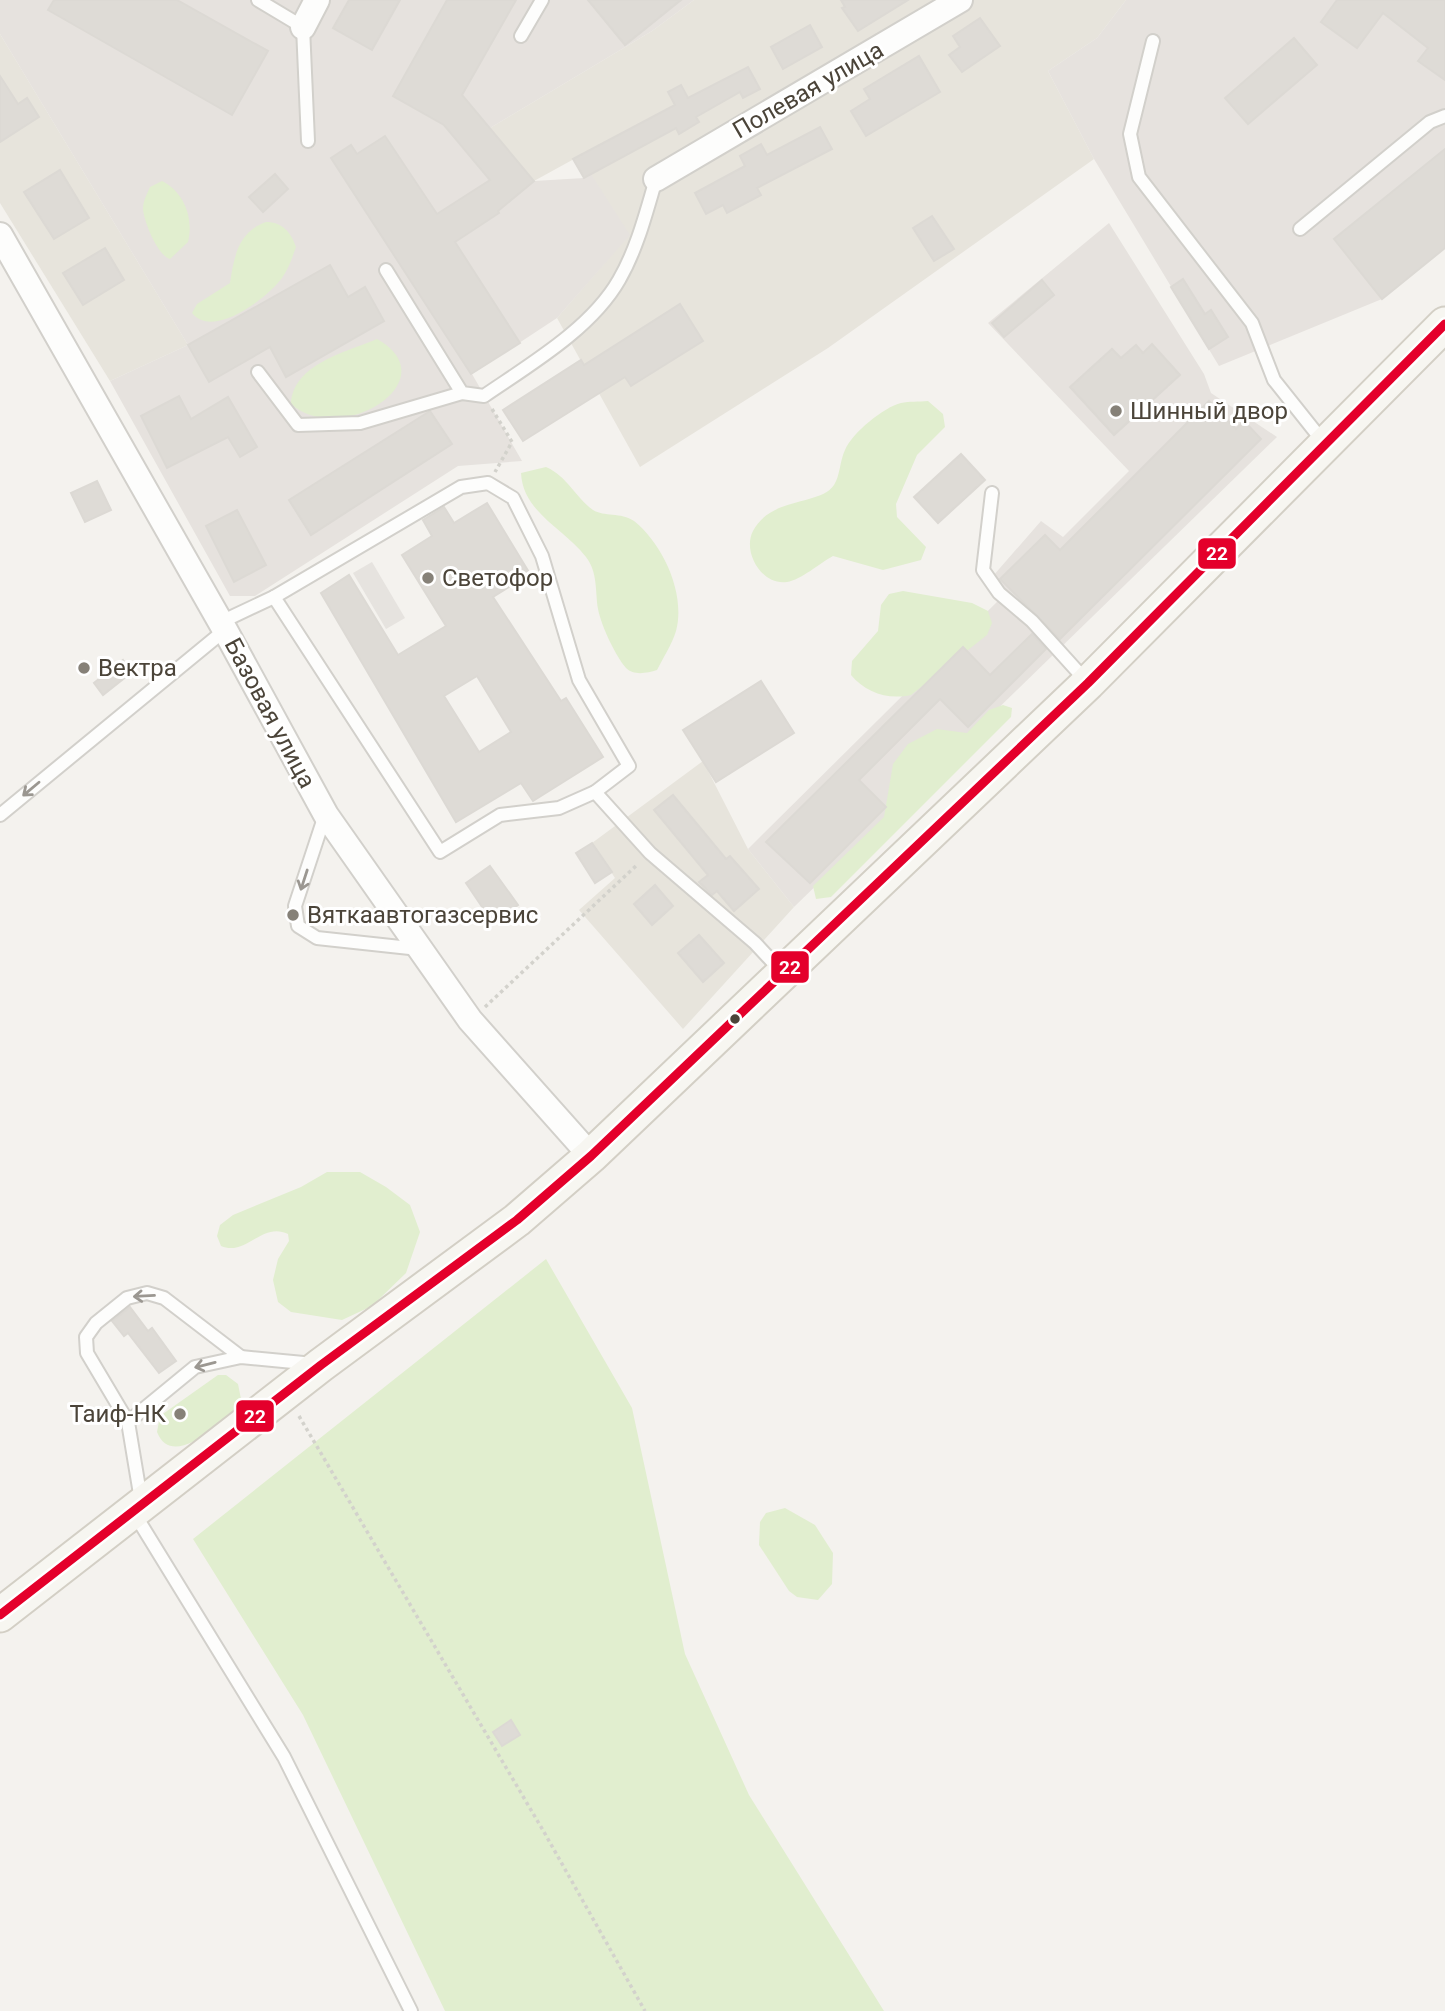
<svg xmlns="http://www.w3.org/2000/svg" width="1445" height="2011" font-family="Roboto,sans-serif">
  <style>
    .residential { fill: #e7e4dc }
    .industrial { fill: #e6e2de }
    .green { fill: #e1eecf }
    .parking { fill: #e6e3df }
    .building { fill: #dedbd6; stroke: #dcd9d4; stroke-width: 2; fill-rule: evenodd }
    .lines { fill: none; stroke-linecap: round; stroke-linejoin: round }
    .service-casing { stroke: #d2d0cb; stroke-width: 16 }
    .minor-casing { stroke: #d2d0cb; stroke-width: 28 }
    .secondary-casing { stroke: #d3cfc5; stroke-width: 37 }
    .path { stroke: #d3d2cc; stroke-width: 3.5; stroke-dasharray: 3.5 3.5; stroke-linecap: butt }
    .service { stroke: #fdfdfc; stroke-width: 12 }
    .minor { stroke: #fdfdfc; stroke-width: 24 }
    .secondary { stroke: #f7f6f1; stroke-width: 33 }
    .bus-1-casing { stroke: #fff; stroke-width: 14 }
    .bus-1 { stroke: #e4002b; stroke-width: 9 }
    .oneway { stroke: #9b9791 }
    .poi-dot { fill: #868178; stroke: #fff; stroke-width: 2.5 }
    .bus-dot { fill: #4b4439; stroke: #fff; stroke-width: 2.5 }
    .labels { text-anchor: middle; stroke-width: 6; stroke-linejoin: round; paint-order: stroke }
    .street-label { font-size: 24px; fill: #4b4439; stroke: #fff }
    .poi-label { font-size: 24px; fill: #4b4439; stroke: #fff; text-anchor: start }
    .line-badge { stroke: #fff; stroke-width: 2.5 }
    .badge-label { font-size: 19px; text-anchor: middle; font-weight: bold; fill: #fff }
  </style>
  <rect width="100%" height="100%" fill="#f4f2ee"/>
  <!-- residential -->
  <g class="residential">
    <polygon points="694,0 1126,0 1097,38 1048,71 1094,159 828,348 640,467 557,318 629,235 591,175 584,178 574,159 534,181 490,128 652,31"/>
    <polygon points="0,34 188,345 110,381 0,203"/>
    <polygon points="703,761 748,849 794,907 683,1029 579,910 615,878 592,843"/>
  </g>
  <!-- industrial -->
  <g class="industrial">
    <polygon points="0,0 694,0 652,31 490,128 534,181 584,178 591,174 630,235 557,318 472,374 522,461 458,466 255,596 230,596 110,381 188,345 0,34"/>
    <polygon points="1126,0 1445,0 1445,248 1382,299 1219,366 1094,159 1048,71 1097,38"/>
    <polygon points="1109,223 1204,374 1211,393 1277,437 794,907 748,849 1007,592 993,576 1041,521 1063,537 1129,471 988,323"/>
  </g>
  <!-- green -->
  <g class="green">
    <path d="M162 181C184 192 194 218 188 242L170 259C158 256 144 222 143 209 143 201 147 194 150 187Z"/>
    <path d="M266 222C282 222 291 232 296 247 292 258 289 268 282 278 268 297 214 340 192 313L197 304 230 283C234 257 238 232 266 222Z"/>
    <path d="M377 339C450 380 341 448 291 404 293 364 346 352 377 339Z"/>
    <path d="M928 401 943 414 945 427 917 455 896 504 897 517 926 547 921 560 883 570 833 556C820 563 801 580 787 582 762 586 742 552 753 531 771 496 820 506 834 485 840 476 840 460 845 450 852 433 884 407 901 403 909 401 919 402 928 401Z"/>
    <path d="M546 467C567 476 575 497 593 510 604 517 621 512 634 521 663 544 686 594 676 631 672 644 663 658 657 670 647 673 634 676 626 668 615 655 601 625 598 609 595 590 598 573 586 557 564 528 523 513 521 473Z"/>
    <path d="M903 591 972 603 988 611 992 623 987 635 911 695C888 700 866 693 851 675L852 661 878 631 881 605 889 594Z"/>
    <polygon points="1003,705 1012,708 1011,717 831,897 816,899 813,886 884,817 893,764 908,744 937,729 967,733 989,710"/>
    <path d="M327 1172H360L386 1187 410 1205 420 1232 406 1273 372 1306 342 1320 291 1312 278 1302 273 1280 278 1259 289 1241 288 1234C262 1221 246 1257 221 1246L217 1236 220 1225 233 1215 301 1187Z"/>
    <polygon points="546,1259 632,1408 685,1654 749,1795 884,2011 445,2011 303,1715 193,1539"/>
    <path d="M218 1375H226L238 1384 241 1399 238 1407C221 1423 172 1470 157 1432L160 1416Z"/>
    <polygon points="785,1508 815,1525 833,1553 832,1584 818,1600 797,1597 789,1591 759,1545 760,1522 766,1513"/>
  </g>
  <!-- parking -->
  <polygon class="parking" points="372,562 405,618 386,629 353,573"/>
  <!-- building -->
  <g class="building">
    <polygon points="54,0 177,0 268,51 232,115 48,10"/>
    <polygon points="349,0 400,0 372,50 333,28"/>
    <polygon points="447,0 516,0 462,95 534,181 498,211 499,213 455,242 520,343 471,374 331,158 351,145 357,154 385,136 437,214 490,180 444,125 393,96"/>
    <polygon points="588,0 681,0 625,45"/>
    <polygon points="841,0 908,0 858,31 842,8 845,7"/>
    <polygon points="1337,0 1445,0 1445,80 1418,61 1428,48 1383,13 1357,48 1321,22"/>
    <polygon points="980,18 1000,46 962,72 949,55 960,47 953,36"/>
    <polygon points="810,25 822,47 783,69 771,47"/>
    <polygon points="1294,38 1317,65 1248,124 1225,98"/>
    <polygon points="919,56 940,92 866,136 851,111 870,99 864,89"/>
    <polygon points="748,67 760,89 743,98 740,92 696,117 699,122 679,134 676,128 584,178 573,159 675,105 668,92 681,85 688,98"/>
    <polygon points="0,76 18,104 27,98 39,117 0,142"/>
    <polygon points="820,127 832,149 757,188 761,195 727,213 723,205 706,214 695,193 745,166 740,156 761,144 767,155"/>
    <polygon points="1445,149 1445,248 1382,299 1334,239"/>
    <polygon points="60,170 89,218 54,239 24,192"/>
    <polygon points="275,174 288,189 263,212 249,197"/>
    <polygon points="932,216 954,249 934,261 913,228"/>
    <polygon points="105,248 124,280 83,305 63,273"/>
    <polygon points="330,265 348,297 365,287 384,321 286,377 270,347 209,382 188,345"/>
    <polygon points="1183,279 1205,314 1211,310 1228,337 1209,349 1171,287"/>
    <polygon points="1042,280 1054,295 1004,337 992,323"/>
    <polygon points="680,304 703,341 631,386 625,377 523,441 503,410 581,360 584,365"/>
    <polygon points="1152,344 1180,375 1114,435 1070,387 1112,349 1121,358 1136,345 1143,353"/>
    <polygon points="179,396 191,419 228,397 257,447 240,457 228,437 167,468 141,416"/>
    <polygon points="1209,401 1236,429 1244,421 1261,439 1060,639 1000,579 1045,535 1060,550"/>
    <polygon points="430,411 452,444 311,535 289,500"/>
    <polygon points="961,454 985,480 938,523 914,497"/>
    <polygon points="97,481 111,510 85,522 71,493"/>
    <path d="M487 503 530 574 493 597 561 701 566 698 603 757 533 801 521 783 456 822 321 593 349 575 398 655 446 626 402 555 432 536 423 520 444 507 454 523ZM477 676 511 732 479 752 444 696Z"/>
    <polygon points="237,510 266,565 234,582 206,526"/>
    <polygon points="1032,634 1046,649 968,727 940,699 859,780 886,807 810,883 766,842 963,647 990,675"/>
    <polygon points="123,660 132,672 103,695 94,683"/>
    <polygon points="761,681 794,733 716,782 683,730"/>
    <polygon points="673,795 726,859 730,856 759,889 734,911 717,891 712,895 699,882 708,875 654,810"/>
    <polygon points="592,843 612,872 595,883 576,853"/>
    <polygon points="490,866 518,905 493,923 466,883"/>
    <polygon points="655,885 673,906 652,925 634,904"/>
    <polygon points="699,935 724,963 703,982 678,953"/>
    <polygon points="130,1307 148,1331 152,1328 176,1361 159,1373 128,1333 124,1336 112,1321"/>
    <polygon points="511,1720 520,1735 502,1746 493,1732"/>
  </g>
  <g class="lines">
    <defs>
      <g id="service">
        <polyline points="258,0 303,27 308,141"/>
        <polyline points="521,36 542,0"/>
        <polyline points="1153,41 1130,134 1139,177 1252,323 1274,380 1325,444"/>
        <polyline points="1300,229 1430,122 1445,116"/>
        <path d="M386 270 462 393 484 396C529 365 591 329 619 280 637 249 646 213 656 179"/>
        <polyline points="258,372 298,425 360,423 462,393"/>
        <polygon points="488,483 513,498 542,556 579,680 629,766 595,792 559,808 500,815 440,852 274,597 461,487"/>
        <polyline points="992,493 983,570 999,593 1032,621 1088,683"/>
        <polyline points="221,622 274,597"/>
        <polyline points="595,792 650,853 755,943 781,971"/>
        <polyline points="0,815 225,630"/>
        <polyline points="325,815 295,906 298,926 317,938 419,949"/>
        <polyline points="128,1422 87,1353 86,1337 96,1323 127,1298 147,1293 164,1298 241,1357"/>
        <polyline points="141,1500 128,1422 195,1367 241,1357 314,1364"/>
        <polyline points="134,1513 284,1757 411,2011"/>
      </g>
      <g id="minor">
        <polyline points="303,27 317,0"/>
        <polyline points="656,179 960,0"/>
        <polyline points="0,235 225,630 326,815 470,1020 591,1156"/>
      </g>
      <polyline id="secondary" points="0,1615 321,1365 517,1220 591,1156 1088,683 1445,324"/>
    </defs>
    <!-- service casing -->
    <use href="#service" class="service-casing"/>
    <!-- minor casing -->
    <use href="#minor" class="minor-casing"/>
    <!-- secondary casing -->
    <use href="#secondary" class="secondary-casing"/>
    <!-- path -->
    <g class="path">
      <polyline points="492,409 512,442 495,472"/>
      <polyline points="485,1007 638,864"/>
      <polyline points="299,1416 544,1832 645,2011"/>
    </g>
    <!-- service -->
    <use href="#service" class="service"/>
    <!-- minor -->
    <use href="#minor" class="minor"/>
    <!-- secondary -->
    <use href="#secondary" class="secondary"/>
    <defs>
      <polyline id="bus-1" points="0,1615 321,1365 517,1220 591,1156 1088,683 1445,324"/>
    </defs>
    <!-- bus-1 casing -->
    <use href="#bus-1" class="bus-1-casing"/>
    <!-- bus-1 -->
    <use href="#bus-1" class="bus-1"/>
  </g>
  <!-- one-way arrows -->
  <defs><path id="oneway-shaft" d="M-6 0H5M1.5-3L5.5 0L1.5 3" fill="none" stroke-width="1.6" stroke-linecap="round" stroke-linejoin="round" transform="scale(1.75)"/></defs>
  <g class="oneway">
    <use href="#oneway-shaft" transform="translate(31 789) rotate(140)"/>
    <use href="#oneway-shaft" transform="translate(304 880) rotate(108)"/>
    <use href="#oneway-shaft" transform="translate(144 1296) rotate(177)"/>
    <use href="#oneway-shaft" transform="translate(205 1365) rotate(166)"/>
  </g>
  <!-- markers -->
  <g class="poi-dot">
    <circle cx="1116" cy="411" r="7"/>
    <circle cx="428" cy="578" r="7"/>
    <circle cx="84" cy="668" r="7"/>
    <circle cx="293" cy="915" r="7"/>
    <circle cx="180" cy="1414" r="7"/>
  </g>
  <circle class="bus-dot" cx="735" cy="1019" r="6"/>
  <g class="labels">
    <!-- street labels -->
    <g class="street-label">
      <text transform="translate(808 90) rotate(-30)" y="8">Полевая улица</text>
      <text transform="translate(270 713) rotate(62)" y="8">Базовая улица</text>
    </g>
    <!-- poi labels -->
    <g class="poi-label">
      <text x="1130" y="419">Шинный двор</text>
      <text x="442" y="586">Светофор</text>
      <text x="98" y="676">Вектра</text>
      <text x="307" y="923">Вяткаавтогазсервис</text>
      <text x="166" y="1422" text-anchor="end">Таиф-НК</text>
    </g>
  </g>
  <g class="line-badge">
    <rect x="1197" y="537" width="40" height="33" rx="7" fill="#e4002b"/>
    <rect x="770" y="950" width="40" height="34" rx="7" fill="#e4002b"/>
    <rect x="235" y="1399" width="40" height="34" rx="7" fill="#e4002b"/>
  </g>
  <g class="badge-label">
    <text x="1217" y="560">22</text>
    <text x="790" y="974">22</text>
    <text x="255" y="1423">22</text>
  </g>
</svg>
